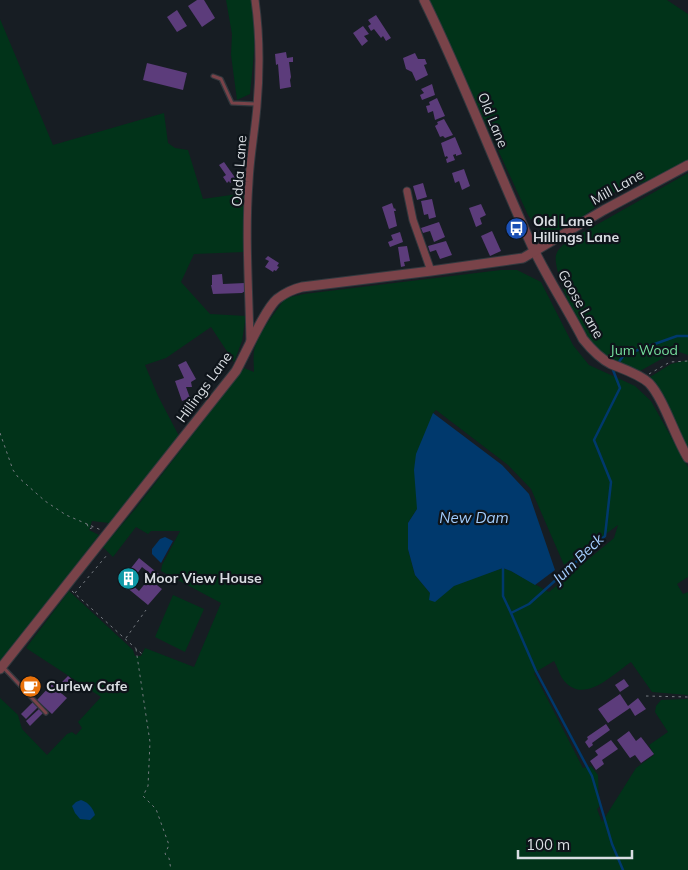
<svg xmlns="http://www.w3.org/2000/svg" width="688" height="870" font-family="Mulish,sans-serif">
  <style>
    .green { fill: #013319; fill-rule: evenodd }
    .water { fill: #00396d }
    .lines { fill: none; stroke-linecap: round; stroke-linejoin: round }
    .stream { stroke: #00396d; stroke-width: 2.5 }
    .building { fill: #5c3c7b; fill-rule: evenodd }
    .service-casing { stroke: #32383e; stroke-width: 5.5 }
    .minor-casing { stroke: #32383e; stroke-width: 9 }
    .tertiary-casing { stroke: #32383e; stroke-width: 11 }
    .path { stroke: #767b81; stroke-width: 1; stroke-dasharray: 2.5 4; stroke-linecap: butt }
    .service { stroke: #794349; stroke-width: 3 }
    .minor { stroke: #794349; stroke-width: 7 }
    .tertiary { stroke: #794349; stroke-width: 9 }
    .labels { text-anchor: middle; stroke-width: 4.5; stroke-linejoin: round; paint-order: stroke }
    .street-label { font-size: 14px; fill: #d9dde2; stroke: #0e141a }
    .poi-label { font-size: 14px; font-weight: bold; fill: #d9dde2; stroke: #0e141a; text-anchor: start }
    .park-label { font-size: 14px; fill: #76df9e; stroke: #0e141a }
    .water-label { font-size: 15px; font-style: italic; fill: #a3cdfd; stroke: #0e141a }
  </style>
  <rect width="100%" height="100%" fill="#171d23"/>
  <!-- green -->
  <g class="green">
    <path d="M226 0H251C258 31 253 62 250 94L237 100 231 55 232 34Z"/>
    <path d="M429 0H667L688 14V160C675 167 661 177 647 181 639 184 631 183 624 186 605 196 567 237 545 231 538 229 532 221 528 215Z"/>
    <polygon points="0,19 53,145 164,113 168,143 175,148 188,150 203,199 245,193 244,252 194,254 181,282 210,314 246,316 242,341 234,362 211,327 166,358 145,365 158,396 179,436 109,523 92,521 89,530 99,535 17,641 0,661"/>
    <path d="M688 173V355L662 346 665 357 640 371C624 365 609 360 595 349 583 338 552 271 556 255 559 246 567 242 575 237Z"/>
    <path d="M501 270H517L541 282 573 345 589 365 635 386 651 401 688 467V577L677 584 683 594 688 592V695L652 692 631 662C612 675 582 707 562 678 559 673 557 666 554 661L534 673 583 768 591 766 598 775 599 807 597 809 602 822 636 768 654 755 649 745 668 732 655 712 656 706 661 700 688 699V870H0V698L18 715 22 729 47 755 67 734 72 732 76 735 82 728 78 722 101 697 26 648 69 591 133 650 135 656H141L145 648 194 667 221 603 161 571 162 565 180 531H151L148 534 136 527 113 557 103 547 136 508 244 368 254 372C254 363 252 353 256 344 262 328 274 314 284 300L286 298 304 294ZM436 410 508 465 531 489 564 565 618 525 614 538 549 592 511 571 503 568 430 593 415 575 408 549V523L417 509 433 413Z"/>
    <path d="M688 360V449C674 423 671 399 650 377L671 364Z"/>
    <polygon points="173,595 204,609 185,652 155,637"/>
  </g>
  <!-- water -->
  <g class="water">
    <polygon points="433,413 502,465 529,494 555,570 535,585 511,571 503,568 454,586 435,602 429,600 430,593 415,575 408,549 408,523 417,509 414,470 416,454"/>
    <polygon points="165,537 173,541 161,563 152,554 152,549 160,539"/>
    <path d="M81 800C88 802 93 808 95 815L90 820 80 819 75 813 72 806 76 802Z"/>
  </g>
  <g class="lines">
    <!-- stream -->
    <g class="stream">
      <polyline points="503,568 503,596 511,613 536,671 592,776 612,844 623,870"/>
      <polyline points="511,613 529,604 605,536 611,482 594,440 620,388 613,370 624,355 677,336 688,336"/>
    </g>
  </g>
  <!-- building -->
  <g class="building">
    <polygon points="197,0 204,0 215,18 202,27 188,6"/>
    <polygon points="177,10 187,26 177,32 167,17"/>
    <polygon points="376,15 391,38 386,41 383,36 381,38 374,29 371,31 368,26 371,24 368,20"/>
    <polygon points="363,26 369,34 364,36 368,41 362,46 353,33"/>
    <polygon points="286,52 287,58 293,57 293,62 289,62 291,77 290,80 291,87 280,89 278,64 276,65 275,54"/>
    <polygon points="415,53 418,59 425,59 427,64 424,65 428,75 416,81 412,72 406,69 403,58"/>
    <polygon points="147,63 187,73 183,90 143,80"/>
    <polygon points="432,84 435,95 422,100 420,95 424,93 421,89"/>
    <polygon points="437,98 445,116 435,120 433,111 428,113 426,106 430,105 429,102"/>
    <polygon points="444,119 453,135 445,138 443,136 440,137 435,126 438,124 437,122"/>
    <polygon points="455,137 462,154 456,156 456,154 453,155 455,160 447,163 446,159 448,158 447,156 445,157 441,143"/>
    <polygon points="224,162 236,179 230,183 229,181 227,183 223,177 226,175 219,165"/>
    <polygon points="464,169 470,186 462,190 459,181 455,183 452,173"/>
    <polygon points="423,183 427,197 417,200 413,186"/>
    <polygon points="432,199 436,217 429,219 428,214 424,215 421,201"/>
    <polygon points="392,203 394,209 395,208 396,211 394,211 397,226 389,229 382,207"/>
    <polygon points="481,204 486,215 480,218 482,224 476,227 469,208"/>
    <polygon points="439,222 445,237 434,242 430,231 423,233 421,228"/>
    <polygon points="492,231 501,251 490,256 481,236"/>
    <polygon points="400,232 403,242 390,247 388,242 393,240 391,235"/>
    <polygon points="446,241 452,255 440,259 436,250 430,252 428,246"/>
    <polygon points="407,246 410,261 404,262 405,266 401,267 398,247"/>
    <polygon points="268,256 279,263 277,266 279,267 276,271 274,270 273,272 265,267 269,261 265,259"/>
    <polygon points="222,274 223,284 245,283 245,291 242,293 213,294 211,285 212,285 212,275"/>
    <polygon points="186,361 196,379 191,382 192,387 186,387 190,398 182,401 175,381 184,378 178,365"/>
    <path d="M139 558 160 575 153 582 162 589 148 605 120 582ZM142 567 152 575 139 591 130 583Z"/>
    <polygon points="68,676 78,685 73,690 69,684 61,693 67,698 52,714 37,700 52,684 56,688"/>
    <polygon points="624,679 629,686 620,692 615,685"/>
    <polygon points="620,694 628,706 638,698 646,709 635,716 630,708 608,723 598,709"/>
    <polygon points="33,702 38,707 26,719 21,714"/>
    <polygon points="40,708 44,712 30,726 26,721"/>
    <polygon points="606,724 610,730 592,743 593,745 589,748 585,742 588,739 587,737"/>
    <polygon points="629,731 636,741 641,737 654,754 641,763 635,755 630,758 617,740"/>
    <polygon points="611,740 618,749 602,760 604,764 596,770 590,761 598,755 595,751"/>
  </g>
  <g class="lines">
    <defs>
      <g id="service">
        <polyline points="213,76 221,79 232,103 257,104"/>
        <polyline points="3,667 46,713"/>
      </g>
      <g id="minor">
        <polyline points="407,191 413,220 431,271"/>
        <path d="M250 342C249 289 245 235 249 182 250 157 255 131 257 106 260 71 260 35 255 0"/>
      </g>
      <g id="tertiary">
        <path d="M424 0C464 81 495 166 533 248 548 279 567 308 583 339 591 349 599 358 611 364 623 369 639 374 649 383 664 399 675 437 688 458"/>
        <path d="M0 669 236 371C245 355 265 309 277 299 285 293 293 289 302 287L431 271 523 258 604 210 688 165"/>
      </g>
    </defs>
    <!-- service casing -->
    <use href="#service" class="service-casing"/>
    <!-- minor casing -->
    <use href="#minor" class="minor-casing"/>
    <!-- tertiary casing -->
    <use href="#tertiary" class="tertiary-casing"/>
    <!-- path -->
    <g class="path">
      <polyline points="649,374 670,362 688,361"/>
      <polyline points="0,433 13,470 18,477 45,501 66,515 101,530"/>
      <polyline points="87,524 89,529 94,527"/>
      <polyline points="72,591 142,654"/>
      <polyline points="75,593 107,555"/>
      <polyline points="126,638 146,610"/>
      <polyline points="136,649 150,742 148,786 143,796 156,809 169,845 165,854 169,858 171,870"/>
      <polyline points="646,696 688,697"/>
    </g>
    <!-- service -->
    <use href="#service" class="service"/>
    <!-- minor -->
    <use href="#minor" class="minor"/>
    <!-- tertiary -->
    <use href="#tertiary" class="tertiary"/>
  </g>
  <!-- icons -->
  <defs>
    <symbol id="bus-disc" viewBox="-11 -11 22 22"><circle r="9.5" fill="#1a4fb4" stroke="#0e141a"/><path d="M-5-6H5V4H4V6H2V4H-2V6H-4V4H-5ZM-3.5-4V0h7V-4ZM-3.5 1.2v1.5H-2V1.2ZM2 1.2v1.5H3.5V1.2Z" fill="#fff"/></symbol>
    <symbol id="building-disc" viewBox="-11 -11 22 22"><circle r="9.5" fill="#0f9aa8" stroke="#0e141a"/><path d="M-4-6H4V6H1V3H-1V6H-4ZM-2.5-4.3h1.7v1.8h-1.7ZM.8-4.3h1.7v1.8H.8ZM-2.5-1h1.7V.8h-1.7ZM.8-1h1.7V.8H.8Z" fill="#fff"/></symbol>
    <symbol id="cafe-disc" viewBox="-11 -11 22 22"><circle r="9.5" fill="#e8710a" stroke="#0e141a"/><path d="M-5.5-4.5H6V0H3Q3 3.5 0 3.5H-2.5Q-5.5 3.5-5.5 0ZM3-3.2v2h1.7v-2ZM-6 4.5H4V6H-6Z" fill="#fff"/></symbol>
  </defs>
  <g fill-rule="evenodd">
    <use href="#bus-disc" x="504" y="216" width="25" height="25"/>
    <use href="#building-disc" x="116" y="566" width="25" height="25"/>
    <use href="#cafe-disc" x="18" y="674" width="25" height="25"/>
  </g>
  <g class="labels">
    <!-- street labels -->
    <g class="street-label">
      <text transform="translate(493 120) rotate(68)" y="5">Old Lane</text>
      <text transform="translate(239 171) rotate(-86)" y="5">Odda Lane</text>
      <text transform="translate(617 187) rotate(-29)" y="5">Mill Lane</text>
      <text transform="translate(581 304) rotate(60)" y="5">Goose Lane</text>
      <text transform="translate(204 387) rotate(-54)" y="5">Hillings Lane</text>
    </g>
    <!-- poi labels -->
    <g class="poi-label">
      <text x="533" y="226">Old Lane<tspan x="533" dy="16">Hillings Lane</tspan></text>
      <text x="144" y="583">Moor View House</text>
      <text x="46" y="691">Curlew Cafe</text>
    </g>
    <!-- park labels -->
    <g class="park-label">
      <text x="644" y="355">Jum Wood</text>
    </g>
    <!-- water labels -->
    <g class="water-label">
      <text x="474" y="523">New Dam</text>
      <text transform="translate(578 559) rotate(-44)" y="5">Jum Beck</text>
    </g>
  </g>
  <!-- scale -->
  <path d="M518 850v8h114v-8" fill="none" stroke="#d9dde2" stroke-width="2.5"/>
  <text x="526" y="850" font-size="15" fill="#d9dde2" stroke="#0e141a" stroke-width="4" paint-order="stroke">100 m</text>
</svg>
